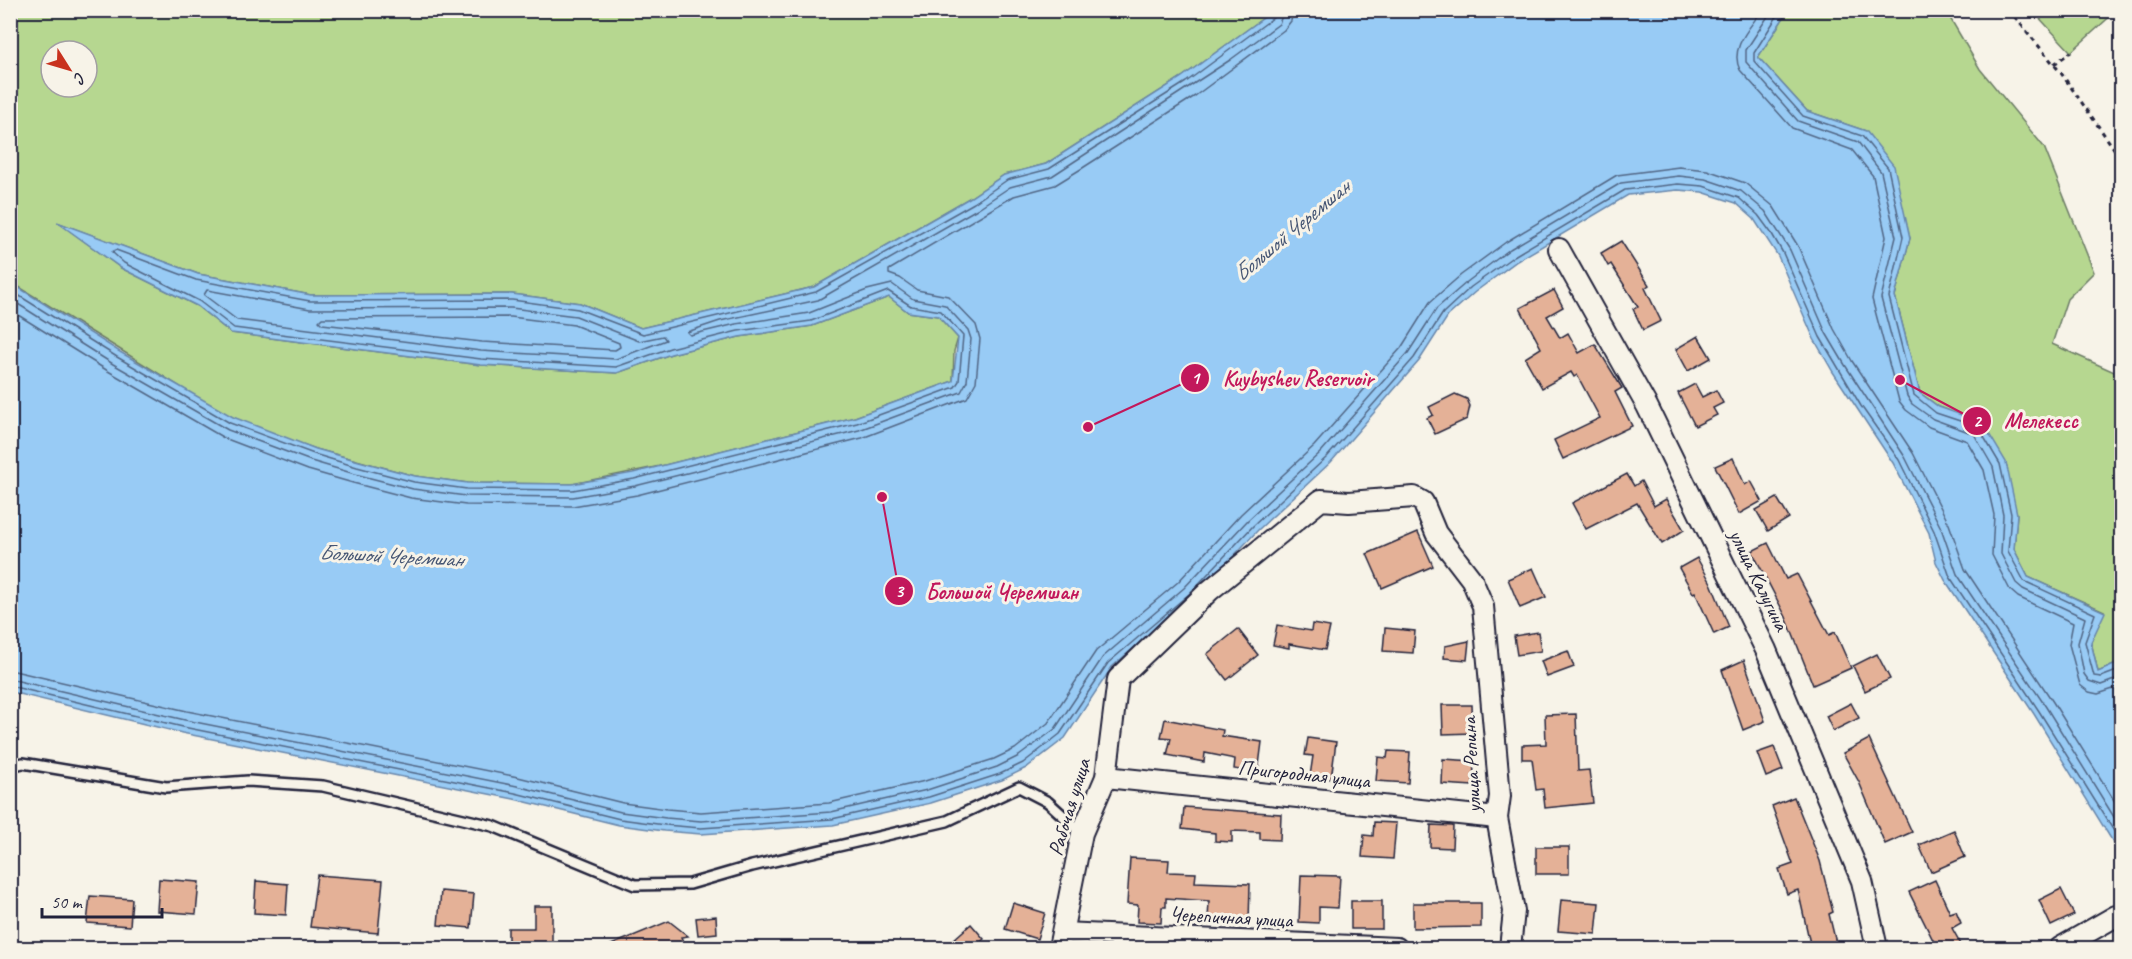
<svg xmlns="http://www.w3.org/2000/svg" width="2132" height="959" font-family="Caveat,sans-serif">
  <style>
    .green { fill: #b6d790; stroke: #6c7c66; stroke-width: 1.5; fill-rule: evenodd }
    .water { fill: #98cbf5; stroke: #6987ab; stroke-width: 1.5 }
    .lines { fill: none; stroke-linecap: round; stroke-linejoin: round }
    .shore { stroke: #516685; stroke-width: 1.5 }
    .building { fill: #e4b197; stroke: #22223b; stroke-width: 1.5 }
    .service-casing { stroke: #22223b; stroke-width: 14 }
    .minor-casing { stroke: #22223b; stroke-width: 24 }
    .path { stroke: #22223b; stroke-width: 3; stroke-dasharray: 4.5 4.5; stroke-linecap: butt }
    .service { stroke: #f7f3e8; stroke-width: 9 }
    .minor { stroke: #f7f3e8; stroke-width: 20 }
    .labels { text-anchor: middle; stroke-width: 6; stroke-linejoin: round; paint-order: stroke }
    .street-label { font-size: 21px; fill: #22223b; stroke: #f7f3e8 }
    .water-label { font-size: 22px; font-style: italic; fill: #455573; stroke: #f7f3e8 }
    .leader { fill: none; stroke: #c2185b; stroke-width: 2 }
    .callout-dot { fill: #c2185b; stroke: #f7f3e8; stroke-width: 2 }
    .mark-label { font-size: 18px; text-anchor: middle; font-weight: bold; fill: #fff }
    .callout-label { font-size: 22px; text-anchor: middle; font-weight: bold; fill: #c2185b; stroke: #f7f3e8; stroke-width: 6; stroke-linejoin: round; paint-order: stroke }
  </style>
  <rect width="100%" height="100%" fill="#f7f3e8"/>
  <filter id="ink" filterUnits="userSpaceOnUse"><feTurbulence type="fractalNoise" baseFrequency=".0167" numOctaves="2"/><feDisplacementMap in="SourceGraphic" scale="12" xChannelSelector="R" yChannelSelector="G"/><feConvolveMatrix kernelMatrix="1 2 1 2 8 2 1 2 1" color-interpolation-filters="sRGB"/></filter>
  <g filter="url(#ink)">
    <!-- green -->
    <g class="green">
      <path d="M11 11H1273L1182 77 1046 164 1004 175 971 197 814 287 641 328 580 303 512 294 311 295 198 274 59 223 121 268 197 306 231 333 481 365 617 373 671 354 739 337 812 326 889 297 908 312 938 316 958 338 954 351 953 381 855 417 665 465 572 484 468 483 415 476 316 449 274 434 232 417 203 401 11 282ZM51 51H87V87H51Z"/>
      <polygon points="1788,11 1946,11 1980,69 2044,147 2094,272 2067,299 2052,344 2121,375 2121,662 2098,672 2091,642 2104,611 2028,577 2014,549 2017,514 1982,422 1939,407 1920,393 1895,296 1910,238 1866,131 1807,111 1758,57"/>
      <polygon points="2033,11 2116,11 2071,52"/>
    </g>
    <!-- water -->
    <polygon class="water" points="1273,11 1788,11 1758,57 1807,111 1866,131 1894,166 1910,238 1895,296 1920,393 1939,407 1982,422 2006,462 2017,514 2014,549 2028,577 2105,612 2091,642 2098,672 2121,662 2121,855 2034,714 1945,580 1936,562 1929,533 1893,463 1833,372 1814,339 1778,256 1754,219 1736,203 1702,192 1678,190 1628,195 1517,261 1475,292 1448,316 1419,361 1331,462 1258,530 1211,580 1112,667 1065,738 1026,768 1002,780 931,803 833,825 701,834 664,831 619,825 514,799 182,733 11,692 10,282 120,352 233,417 316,449 359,461 415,476 468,483 572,484 633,473 855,417 953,381 958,338 938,316 908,312 889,297 812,326 739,337 671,354 617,373 481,365 231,333 197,306 121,268 57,222 198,274 311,295 512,294 580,303 641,328 814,287 971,197 1004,175 1046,164 1182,77"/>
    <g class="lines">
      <!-- shore -->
      <g class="shore">
        <path d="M1762 10C1750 28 1729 48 1740 70L1792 128 1852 150 1873 176 1886 237 1872 299 1899 401 1906 410 1929 427 1967 441 1984 470 1994 515 1992 555 2010 590 2018 597 2073 623 2069 644 2080 685 2089 692 2098 694 2122 686"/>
        <polyline points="1772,10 1746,50 1746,62 1798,121 1858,142 1881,172 1896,237 1881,298 1907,396 1912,404 1933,419 1974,434 1993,467 2003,515 2001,554 2016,583 2023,589 2085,618 2078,643 2084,674 2089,681 2101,685 2122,677"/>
        <polyline points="1781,10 1754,53 1754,61 1803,116 1862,136 1888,168 1903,237 1889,297 1914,395 1936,413 1978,427 2000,464 2011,514 2008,551 2024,581 2095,614 2085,642 2094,676 2101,677 2122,669"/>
        <polyline points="10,290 117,357 230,423 314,454 357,467 414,482 467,489 573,490 634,479 857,423 955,387 959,381 963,336 941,311 911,306 888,291 811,321 738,331 670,348 616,367 481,359 234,328 199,301 124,263 112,252 116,250 196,280 310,301 512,300 578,309 643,334 816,292 974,203 1007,180 1049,169 1186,82 1273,18 1276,10"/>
        <polygon points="207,290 310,309 511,308 576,316 639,341 663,336 666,340 616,359 481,351 237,320 204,295"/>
        <polyline points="10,299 113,364 228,430 311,461 355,474 413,489 466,496 573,497 635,486 859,430 961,392 967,381 971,339 968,330 945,305 913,299 892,284 867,290 809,313 736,324 690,335 687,332 720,321 818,300 977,209 1010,187 1052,176 1230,60 1279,24 1284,10"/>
        <polyline points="10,310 108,371 224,438 308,470 353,483 411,498 466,505 573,506 637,495 862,438 967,398 976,382 980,339 976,325 948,296 917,290 900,278 889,274 889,270 1014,196 1055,185 1081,169 1195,96 1284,30 1291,21 1293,10"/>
        <polygon points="511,317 574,325 619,343 620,347 615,350 482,342 322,324 319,321 322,318"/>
        <polyline points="10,670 187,711 518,777 623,803 667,809 701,812 829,803 925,781 994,759 1015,749 1048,723 1096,651 1178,582 1241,514 1314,446 1401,348 1430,302 1461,275 1506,242 1617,175 1679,167 1707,170 1745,183 1773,206 1798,246 1834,329 1852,361 1913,453 1949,524 1965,569 2053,702 2122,813"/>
        <polyline points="10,679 185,720 517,786 621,812 666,818 701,821 831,812 927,790 997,767 1019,756 1055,729 1103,657 1184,588 1248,520 1321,452 1408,353 1437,308 1467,282 1510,249 1621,183 1679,176 1705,179 1741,191 1765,211 1790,250 1826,333 1845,365 1905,457 1941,528 1957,574 2046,707 2122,830"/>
        <polyline points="10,686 183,727 515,793 620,819 665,825 701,828 832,819 929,797 1000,774 1023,763 1060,734 1108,663 1189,594 1253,526 1327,457 1414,358 1443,313 1471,287 1514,256 1625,190 1678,184 1703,186 1739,198 1758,215 1772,234 1783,253 1820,337 1861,406 1899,460 1934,531 1950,577 2039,711 2122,844"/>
      </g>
    </g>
    <!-- building -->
    <g class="building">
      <polygon points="1621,241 1649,285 1645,288 1661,321 1643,330 1633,309 1638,307 1611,264 1608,266 1601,253"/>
      <polygon points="1554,290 1563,307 1547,316 1560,338 1568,333 1579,353 1595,344 1622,388 1615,392 1632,426 1563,459 1554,440 1600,418 1577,375 1574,377 1571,372 1542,388 1525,358 1541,348 1520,308"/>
      <polygon points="1698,336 1711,358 1688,371 1676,349"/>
      <polygon points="1695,384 1702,397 1716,390 1723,403 1713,408 1717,415 1695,426 1678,393"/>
      <polygon points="1455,394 1467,399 1470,406 1467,419 1435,434 1427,418 1433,415 1429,407"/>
      <polygon points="1733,458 1745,485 1751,481 1762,501 1739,514 1715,466"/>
      <polygon points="1627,474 1634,486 1641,481 1654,506 1666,499 1684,530 1662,544 1637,503 1586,529 1572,503"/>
      <polygon points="1777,498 1789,518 1768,531 1756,510"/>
      <polygon points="1418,532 1433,566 1382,588 1367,554"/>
      <polygon points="1768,543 1786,579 1797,574 1829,635 1835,632 1851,668 1813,685 1786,617 1752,551"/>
      <polygon points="1697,558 1711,583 1729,627 1714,634 1695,592 1693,593 1679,568"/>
      <polygon points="1533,568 1546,597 1520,608 1508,579"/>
      <polygon points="1312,624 1330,627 1325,650 1289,644 1289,648 1273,645 1277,625 1311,631"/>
      <polygon points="1385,628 1415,631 1413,653 1383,651"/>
      <polygon points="1238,629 1258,655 1227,680 1207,654"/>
      <polygon points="1538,632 1541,651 1517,655 1514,636"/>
      <polygon points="1469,641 1467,660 1444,658 1445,646"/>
      <polygon points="1568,651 1574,667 1547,677 1541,661"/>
      <polygon points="1877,654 1890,679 1865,691 1853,666"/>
      <polygon points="1744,660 1765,721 1743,730 1722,670"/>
      <polygon points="1851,703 1859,718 1833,731 1826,716"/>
      <polygon points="1442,705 1472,705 1473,733 1443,734"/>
      <polygon points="1576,714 1578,771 1589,770 1593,803 1545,808 1543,789 1536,790 1532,759 1522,759 1522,745 1546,744 1545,715"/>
      <polygon points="1165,719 1223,730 1222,736 1262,742 1258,773 1234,769 1235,759 1205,753 1204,762 1167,755 1171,738 1161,737"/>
      <polygon points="1308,738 1336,742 1331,779 1310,776 1313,756 1305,755"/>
      <polygon points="1869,739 1912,832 1885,844 1859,782 1843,753"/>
      <polygon points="1774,747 1783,770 1766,777 1757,753"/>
      <polygon points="1388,751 1410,752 1408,783 1376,781 1378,757 1387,758"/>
      <polygon points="1443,759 1474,761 1473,786 1442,784"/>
      <polygon points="1794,797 1820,861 1833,912 1829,914 1836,943 1811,948 1798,890 1787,894 1779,869 1793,864 1772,806"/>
      <polygon points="1184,807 1281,814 1280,840 1260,839 1260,832 1232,831 1232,842 1215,841 1215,833 1182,829"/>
      <polygon points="1374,822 1396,823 1393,859 1362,857 1364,835 1373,836"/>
      <polygon points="1431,825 1453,826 1452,848 1430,847"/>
      <polygon points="1954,830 1965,857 1931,872 1919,845"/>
      <rect x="1536" y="847" width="33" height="27"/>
      <polygon points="1130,858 1169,860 1168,872 1196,873 1195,882 1250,884 1249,922 1208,920 1209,901 1166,898 1166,907 1162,907 1161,923 1137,922 1138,905 1127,904"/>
      <polygon points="317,875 383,880 378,933 310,927"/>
      <polygon points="1301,875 1340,876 1338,908 1319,907 1319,923 1299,922"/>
      <polygon points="159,879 199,882 196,914 157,911"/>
      <polygon points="1935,880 1950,913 1956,911 1961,923 1952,928 1963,948 1937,948 1909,892"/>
      <polygon points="256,881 288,884 286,915 254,913"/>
      <polygon points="2061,889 2074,915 2051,926 2039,900"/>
      <polygon points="441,891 474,894 471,928 438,925"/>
      <polygon points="90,896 132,899 130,926 87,923"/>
      <polygon points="1561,900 1599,903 1596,934 1558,931"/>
      <rect x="1351" y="901" width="31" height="28"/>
      <polygon points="1013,903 1045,913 1037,939 1005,929"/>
      <polygon points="1413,903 1481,903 1481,927 1413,928"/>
      <polygon points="534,906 552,906 552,948 508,948 508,928 534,928"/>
      <polygon points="716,916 717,933 698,935 696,918"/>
      <polygon points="669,921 688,936 681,937 686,948 604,948"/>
      <polygon points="971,924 984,939 974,948 944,948"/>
    </g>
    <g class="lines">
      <defs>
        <polyline id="service" points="10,766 23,763 166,787 248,781 323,786 493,826 635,885 690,884 752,866 947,821 1019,787 1048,802 1082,833"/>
        <g id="minor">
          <polyline points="1559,249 1647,406 1766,650 1862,881 1877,948"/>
          <polyline points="1106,777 1497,818"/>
          <polyline points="1063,933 1397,948"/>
          <polyline points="1059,948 1082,833 1106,777 1118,679 1209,591 1321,500 1349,502 1414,497 1423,502 1436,533 1472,580 1483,606 1500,796 1497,818 1514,911 1510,948"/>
          <polyline points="2060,948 2116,916"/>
        </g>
      </defs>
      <!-- service casing -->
      <use href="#service" class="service-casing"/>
      <!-- minor casing -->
      <use href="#minor" class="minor-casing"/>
      <!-- path -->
      <g class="path">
        <polyline points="2009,10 2061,73 2122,160"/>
        <polyline points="2054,64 2071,52"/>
      </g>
      <!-- service -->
      <use href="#service" class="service"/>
      <!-- minor -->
      <use href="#minor" class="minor"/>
    </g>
  </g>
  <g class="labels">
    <!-- street labels -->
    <g class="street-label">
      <text transform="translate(1759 580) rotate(64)" y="7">улица Калугина</text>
      <text transform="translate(1471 765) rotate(-93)" y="7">улица Репина</text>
      <text transform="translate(1304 774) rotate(6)" y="7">Пригородная улица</text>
      <text transform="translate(1069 807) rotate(-73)" y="7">Рабочая улица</text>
      <text transform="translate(1231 917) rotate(3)" y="7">Черепичная улица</text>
    </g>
    <!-- water labels -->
    <g class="water-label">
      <text transform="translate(1291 230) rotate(-40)" y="8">Большой Черемшан</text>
      <text transform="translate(391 555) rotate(3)" y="8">Большой Черемшан</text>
    </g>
  </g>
  <!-- callouts -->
  <path class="leader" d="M1088 427L1195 378M1900 380L1977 421M882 497L899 591"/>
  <g class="callout-dot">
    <circle cx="1088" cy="427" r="6"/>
    <circle cx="1900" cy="380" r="6"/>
    <circle cx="882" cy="497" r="6"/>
    <circle cx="1195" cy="378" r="15"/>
    <circle cx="1977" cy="421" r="15"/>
    <circle cx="899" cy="591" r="15"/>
  </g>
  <g class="mark-label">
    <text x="1195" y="384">1</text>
    <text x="1977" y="427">2</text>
    <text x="899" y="597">3</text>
  </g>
  <g class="callout-label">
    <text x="1298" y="386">Kuybyshev Reservoir</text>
    <text x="2041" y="428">Мелекесс</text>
    <text x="1002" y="599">Большой Черемшан</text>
  </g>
  <!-- margin -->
  <rect width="2132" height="959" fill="none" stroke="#f7f3e8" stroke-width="36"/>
  <rect x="18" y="18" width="2096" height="923" fill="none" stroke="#22223b" stroke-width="2" filter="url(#ink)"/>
  <!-- north arrow -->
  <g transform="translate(69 69) rotate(127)"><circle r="28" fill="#f7f3e8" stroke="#a29fa3" stroke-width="1.5"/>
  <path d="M0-4.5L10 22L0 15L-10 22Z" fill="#c8321e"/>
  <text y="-9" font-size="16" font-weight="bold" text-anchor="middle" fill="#22223b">С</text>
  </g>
  <!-- scale -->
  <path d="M42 908v9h120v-9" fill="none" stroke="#22223b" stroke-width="3"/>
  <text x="51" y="908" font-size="18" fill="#22223b" stroke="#f7f3e8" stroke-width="4.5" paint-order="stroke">50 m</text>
</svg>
